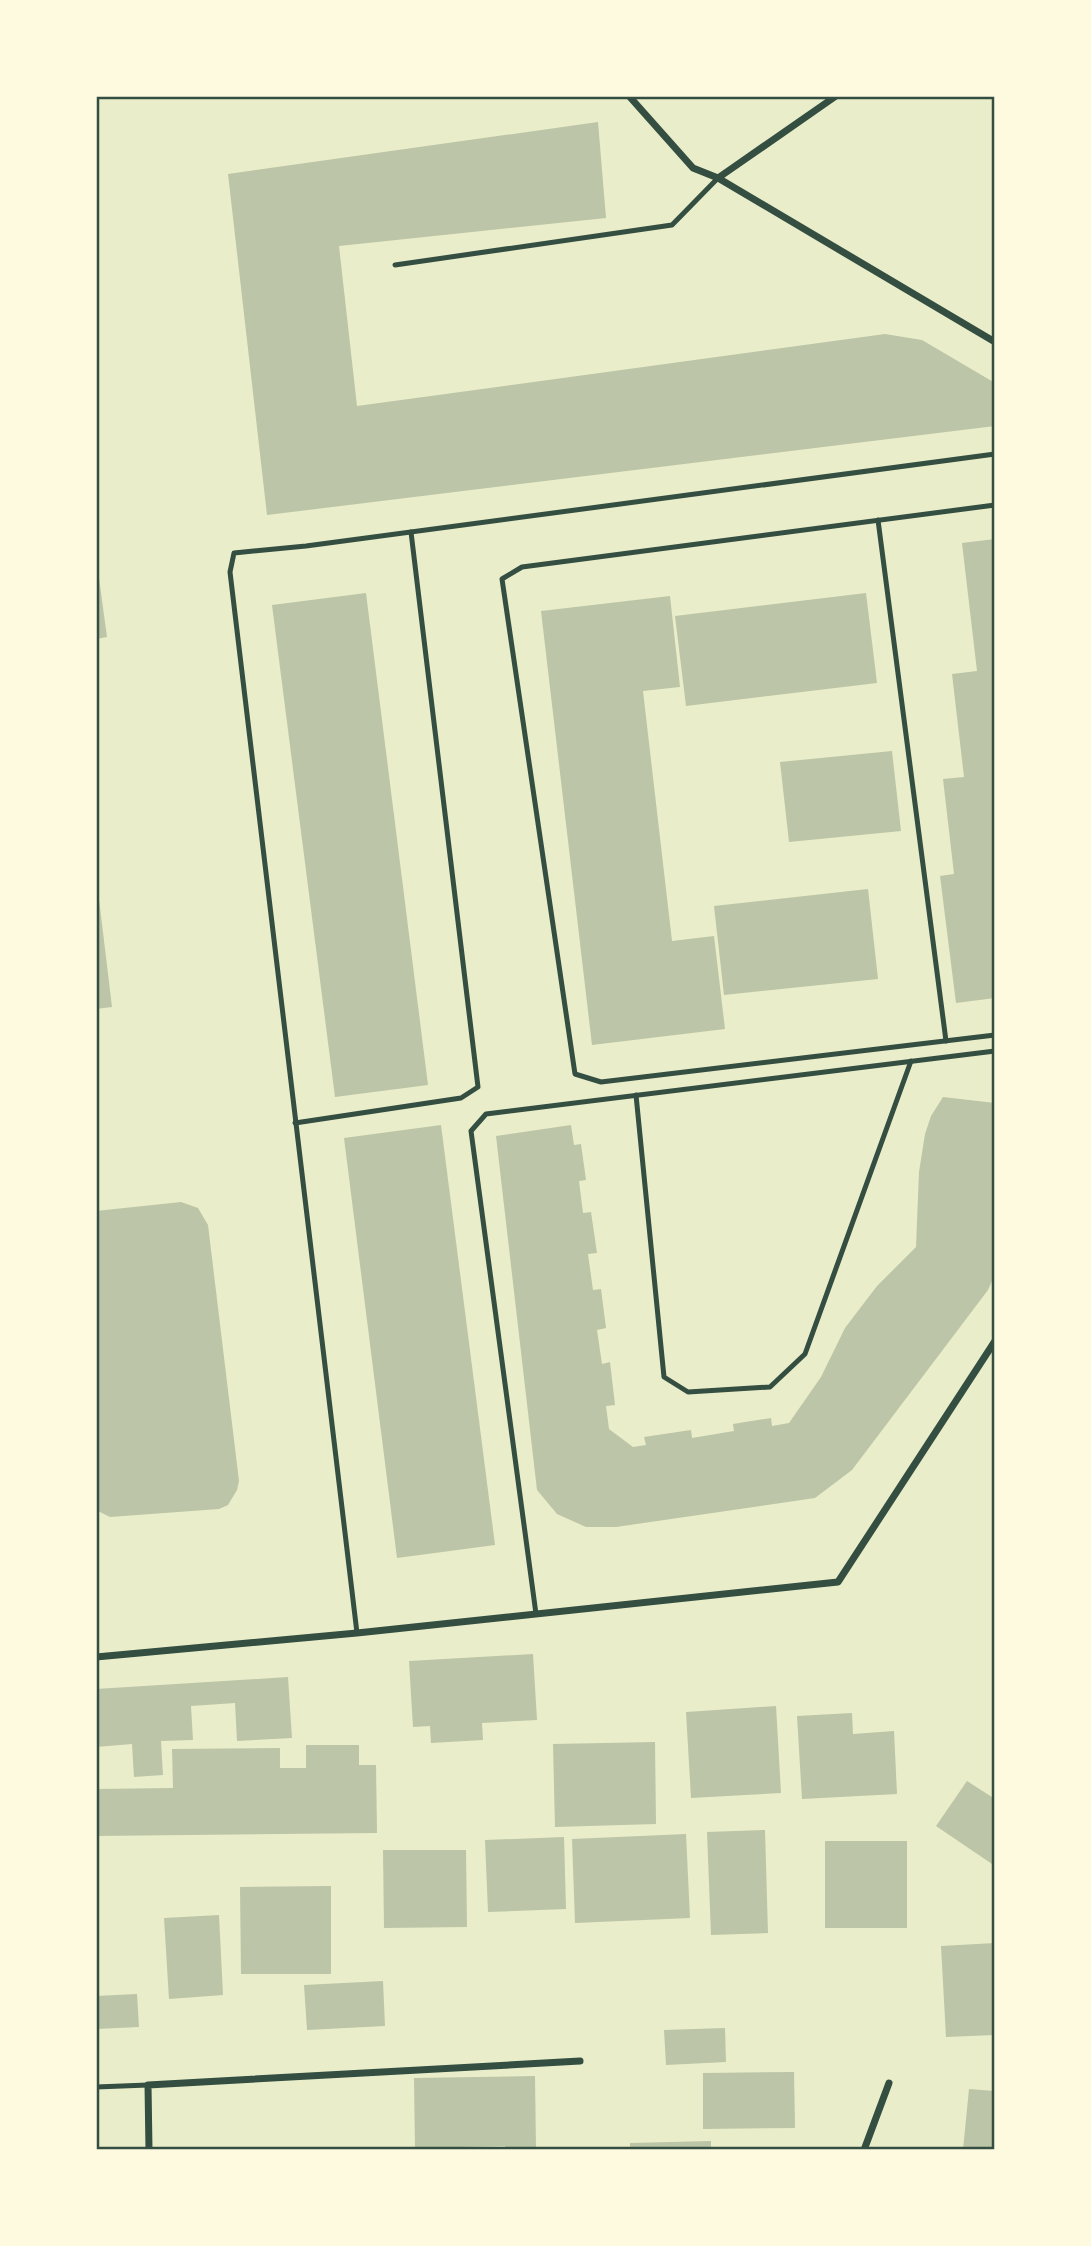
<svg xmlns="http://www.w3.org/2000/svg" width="1091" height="2246" font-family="Cabin,sans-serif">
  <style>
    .building { fill: #bcc5a7 }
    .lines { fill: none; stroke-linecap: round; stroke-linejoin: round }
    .service { stroke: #344e41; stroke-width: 5 }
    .minor { stroke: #344e41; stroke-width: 7 }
    .neatline { fill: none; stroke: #344e41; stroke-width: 2.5 }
  </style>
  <rect width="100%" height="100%" fill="#e9edc9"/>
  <!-- building -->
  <g class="building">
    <polygon points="598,122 606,218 339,246 357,406 885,334 922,340 995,383 995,426 267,515 228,174"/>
    <polygon points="995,539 995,998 956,1003 940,876 954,874 943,779 964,777 952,674 977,671 962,543"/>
    <polygon points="96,571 98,571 107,637 96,639"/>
    <polygon points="366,593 428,1085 335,1097 272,605"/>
    <polygon points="866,593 877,683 686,706 675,616"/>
    <polygon points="670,596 680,687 643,691 672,941 714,936 725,1029 592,1045 541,611"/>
    <polygon points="892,751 901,831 789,842 780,762"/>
    <polygon points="868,889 878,979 724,995 714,906"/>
    <polygon points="96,891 98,891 112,1007 96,1009"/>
    <polygon points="943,1097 995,1103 995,1274 988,1290 852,1470 815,1498 616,1527 586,1527 557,1514 537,1490 496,1136 571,1125 574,1145 581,1144 586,1180 579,1181 583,1213 591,1212 597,1253 588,1254 593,1290 601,1289 606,1328 597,1330 602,1364 610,1362 615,1405 606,1406 609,1429 633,1447 646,1445 644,1437 691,1430 692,1438 734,1431 733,1424 771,1418 772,1426 789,1423 821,1377 845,1328 877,1286 916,1247 919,1172 925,1134 931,1116"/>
    <polygon points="441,1125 495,1545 397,1558 344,1138"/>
    <polygon points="181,1202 198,1208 208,1225 239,1481 237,1490 228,1505 219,1509 110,1517 96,1510 96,1211"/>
    <polygon points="533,1654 537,1720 482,1723 483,1740 431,1743 430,1726 413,1727 409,1661"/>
    <polygon points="288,1677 292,1738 237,1741 235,1703 191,1706 193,1740 161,1741 163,1775 134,1777 132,1744 96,1747 96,1689"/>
    <polygon points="776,1706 781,1793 691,1798 686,1712"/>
    <polygon points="852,1713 853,1734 894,1731 897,1794 802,1799 797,1716"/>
    <polygon points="655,1742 656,1824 555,1827 553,1744"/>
    <polygon points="306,1745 359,1745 359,1765 376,1765 377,1833 96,1836 96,1789 173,1788 172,1749 280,1748 280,1768 306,1768"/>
    <polygon points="967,1781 995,1799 995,1866 936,1826"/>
    <polygon points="765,1830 768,1933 711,1935 707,1832"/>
    <polygon points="686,1834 690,1918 575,1923 572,1839"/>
    <polygon points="564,1837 566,1909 488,1912 485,1840"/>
    <rect x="825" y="1841" width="82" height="87"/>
    <polygon points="383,1850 466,1850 467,1927 384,1928"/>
    <polygon points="331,1886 331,1974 241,1974 240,1887"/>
    <polygon points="219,1915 223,1995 169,1999 164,1918"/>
    <polygon points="995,1943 995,2035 946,2037 941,1946"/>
    <polygon points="383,1981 385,2026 307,2030 304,1985"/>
    <polygon points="137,1994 139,2027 96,2029 96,1996"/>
    <polygon points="725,2028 726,2062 666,2065 664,2030"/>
    <polygon points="794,2072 795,2128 703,2129 703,2073"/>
    <polygon points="535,2076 536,2150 505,2150 505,2146 415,2148 414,2078"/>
    <polygon points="969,2089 995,2091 995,2150 963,2150"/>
    <polygon points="711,2141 711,2150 630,2150 630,2143"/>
  </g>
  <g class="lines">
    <!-- service -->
    <g class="service">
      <polyline points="395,265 672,225 718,178"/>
      <polyline points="995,505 522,567 502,579 575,1074 601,1082 995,1035"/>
      <polyline points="878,520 946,1041"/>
      <polyline points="636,1095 664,1377 688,1392 770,1387 805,1354 911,1061"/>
      <polyline points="295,1123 461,1098 478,1087 411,532"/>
      <polyline points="536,1614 471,1131 486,1114 995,1051"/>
      <polyline points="357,1633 230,572 234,553 306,546 995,454"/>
      <polyline points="96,2087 148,2085"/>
    </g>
    <!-- minor -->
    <g class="minor">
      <polyline points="629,96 693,168 718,178 995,342"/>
      <polyline points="718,178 836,96"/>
      <polyline points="96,1657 357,1633 838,1582 995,1341"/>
      <polyline points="149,2150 148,2085 580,2061"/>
      <polyline points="864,2150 889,2083"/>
    </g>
  </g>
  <!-- border -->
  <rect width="1091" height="2246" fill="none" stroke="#fefae0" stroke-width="196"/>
  <rect x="98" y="98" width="895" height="2050" class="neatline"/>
</svg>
